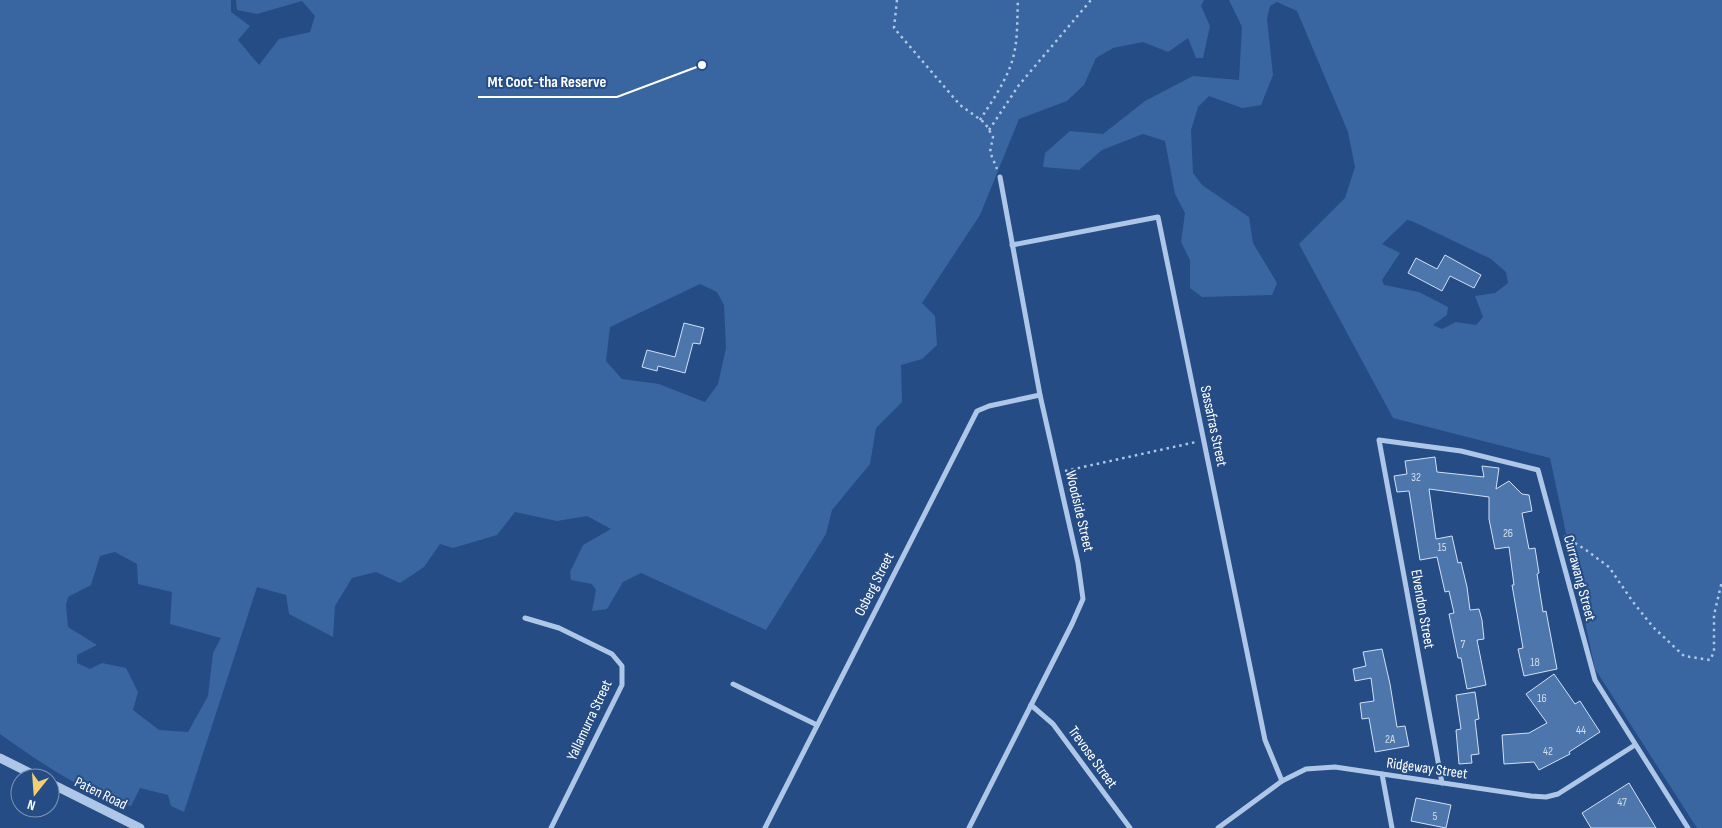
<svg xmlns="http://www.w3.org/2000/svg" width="1722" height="828" font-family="'Sofia Sans Condensed',sans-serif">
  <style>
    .green { fill: #3966a1; fill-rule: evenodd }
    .building { fill: #4d76ac; stroke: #d1e1f6 }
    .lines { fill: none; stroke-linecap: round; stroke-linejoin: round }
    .path { stroke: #aec7e8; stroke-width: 2.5; stroke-dasharray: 2.5 4; stroke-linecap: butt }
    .minor { stroke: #aec7e8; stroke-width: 5 }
    .tertiary { stroke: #aec7e8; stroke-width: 9 }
    .labels { text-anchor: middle; stroke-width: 4; stroke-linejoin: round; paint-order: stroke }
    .number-label { font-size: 12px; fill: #d2ddea }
    .street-label { font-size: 15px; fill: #fff; stroke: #254c84 }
    .leader { fill: none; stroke: #fff; stroke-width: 2 }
    .callout-dot { fill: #fff; stroke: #254c84; stroke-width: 2 }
    .callout-label { font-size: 16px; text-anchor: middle; font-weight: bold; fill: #fff; stroke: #254c84; stroke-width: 4; stroke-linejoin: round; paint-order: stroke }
  </style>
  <rect width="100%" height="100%" fill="#254c84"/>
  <!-- green -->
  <g class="green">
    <path d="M0 0H231V12L250 26 238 40 259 65 279 39 310 32 315 16 302 1 257 14 237 10 236 0H1204L1201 6 1210 26 1203 58H1196L1188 38 1168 52 1143 42 1113 48 1096 58 1084 85 1067 101 1019 119 980 215 922 303 935 316 937 345 922 359 901 365 902 402 876 428 870 464 832 510 826 534 766 630 641 573 623 582 607 609 592 611 596 590 592 584 571 580 570 572 583 545 611 529 587 516 557 521 515 512 497 535 453 548 440 544 424 567 400 583 376 572 352 578 335 606 333 637 289 614 286 595 257 587 184 812 171 806 168 795 140 788 131 806C82 792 41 763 0 734ZM700 284 717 292 724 305 726 348 718 384 705 402 659 384 622 379 606 361 610 327ZM115 552 137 564 138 584 172 592 170 624 221 638 213 653 208 696 188 732 159 730 133 710 138 692 126 668 102 663 90 669 77 663V655L97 645 68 627 66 605 68 597 91 585 100 556Z"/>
    <path d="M1229 0H1722V828H1697L1595 669 1550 458 1393 418 1299 244 1345 198 1355 167 1348 132 1297 11 1277 2 1270 6 1267 19 1273 75 1261 105 1242 108 1209 96 1198 107 1191 130 1193 173 1202 185 1249 217 1253 243 1277 283 1272 295 1202 297 1190 288V260L1181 242 1185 213 1175 194 1165 141 1143 134 1102 150 1079 170 1043 167 1045 153 1070 131 1103 134 1145 101 1193 76 1239 80 1242 27ZM1407 220 1412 221 1491 259 1506 272 1508 283 1495 293 1475 296 1483 317 1476 325 1456 322 1442 329 1433 325 1447 315 1448 307 1419 292 1384 285 1382 280 1400 253 1382 244Z"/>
  </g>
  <!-- building -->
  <g class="building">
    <polygon points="1445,255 1481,275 1474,288 1450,276 1442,291 1408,273 1416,258 1437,269"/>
    <polygon points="684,323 704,328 700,344 693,343 685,373 658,366 657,371 642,367 647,350 675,357"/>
    <polygon points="1435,457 1437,472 1484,477 1482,466 1499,468 1496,489 1509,481 1522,494 1529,495 1532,511 1522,513 1529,549 1535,548 1539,573 1537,574 1543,612 1546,611 1557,669 1524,676 1518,649 1523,648 1512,585 1514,585 1509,547 1495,549 1489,519 1489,497 1429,489 1436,539 1452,536 1458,563 1461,562 1467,587 1470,610 1479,609 1482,620 1484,639 1477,640 1486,685 1467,689 1461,658 1458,658 1449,614 1454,613 1449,591 1445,592 1437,557 1420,560 1409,491 1397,492 1394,476 1407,474 1405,461"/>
    <polygon points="1382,649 1390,684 1397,727 1405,726 1409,746 1375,752 1369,718 1362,719 1360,703 1374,701 1371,678 1355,681 1353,669 1366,666 1363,652"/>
    <polygon points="1554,674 1575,704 1580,701 1600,732 1569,752 1570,754 1539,770 1534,762 1504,764 1502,735 1529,733 1547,723 1526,694"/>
    <polygon points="1475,692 1479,719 1475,720 1479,754 1471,755 1472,763 1459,764 1456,730 1461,729 1456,695"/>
    <polygon points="1629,783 1656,828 1591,828 1582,813"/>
    <polygon points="1416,798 1451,805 1446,828 1411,821"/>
  </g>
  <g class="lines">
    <!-- path -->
    <g class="path">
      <polyline points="897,0 894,28 960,105 985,123 993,137 990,152 997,169"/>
      <path d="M980 120C992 101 1007 80 1013 58 1018 40 1017 19 1018 0"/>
      <polyline points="989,130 1019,85 1091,0"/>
      <polyline points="1065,471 1196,442"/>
      <polyline points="1564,536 1586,550 1609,567 1633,602 1653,627 1684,656 1710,660 1714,652 1714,615 1722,581"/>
    </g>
    <!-- minor -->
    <g class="minor">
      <polyline points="1012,245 1158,217 1265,740 1282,781"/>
      <polyline points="525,618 559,628 612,654 622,666 622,685 551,828"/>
      <polyline points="733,684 817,725"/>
      <polyline points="1031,705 1053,724 1130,828"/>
      <polyline points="1382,774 1392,828"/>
      <polyline points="1442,783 1379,440 1461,451 1538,470 1595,680 1688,828"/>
      <polyline points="765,828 977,411 989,406 1040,395"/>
      <polyline points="969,828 1072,624 1083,599 1078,563 1040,395 1000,177"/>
      <polyline points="1218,828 1282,781 1306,769 1335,767 1531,796 1546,797 1558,794 1635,745"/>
    </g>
    <!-- tertiary -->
    <g class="tertiary">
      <polyline points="0,758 40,778"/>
      <polyline points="50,783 140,828"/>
    </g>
  </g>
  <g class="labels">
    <!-- number labels -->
    <g class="number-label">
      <text x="1416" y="481">32</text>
      <text x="1508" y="537">26</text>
      <text x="1442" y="551">15</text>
      <text x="1463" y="648">7</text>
      <text x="1535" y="666">18</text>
      <text x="1542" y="702">16</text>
      <text x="1581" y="734">44</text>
      <text x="1390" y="743">2A</text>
      <text x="1548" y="755">42</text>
      <text x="1622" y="806">47</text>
      <text x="1435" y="820">5</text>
    </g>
    <!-- street labels -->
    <g class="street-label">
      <text transform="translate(1214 426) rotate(78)" y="5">Sassafras Street</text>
      <text transform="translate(1080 511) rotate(77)" y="5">Woodside Street</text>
      <text transform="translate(1580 578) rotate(75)" y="5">Currawang Street</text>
      <text transform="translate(874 584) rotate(-63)" y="5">Osberg Street</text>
      <text transform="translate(1423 609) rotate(80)" y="5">Elvendon Street</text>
      <text transform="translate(589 720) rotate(-65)" y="5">Yallamurra Street</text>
      <text transform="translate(1093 757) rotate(54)" y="5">Trevose Street</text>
      <text transform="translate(1427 768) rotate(8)" y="5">Ridgeway Street</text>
      <text transform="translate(101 793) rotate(26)" y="5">Paten Road</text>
    </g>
  </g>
  <!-- callouts -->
  <path class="leader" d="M702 65L617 97H478"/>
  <circle class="callout-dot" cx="702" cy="65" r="5"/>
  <g class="callout-label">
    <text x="547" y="87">Mt Coot-tha Reserve</text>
  </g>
  <!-- north arrow -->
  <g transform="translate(35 793) rotate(197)"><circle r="24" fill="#254c84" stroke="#7c94b5"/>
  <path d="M0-4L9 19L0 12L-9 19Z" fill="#f2cf72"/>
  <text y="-8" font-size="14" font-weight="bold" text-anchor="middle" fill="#ffffff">N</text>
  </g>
</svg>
